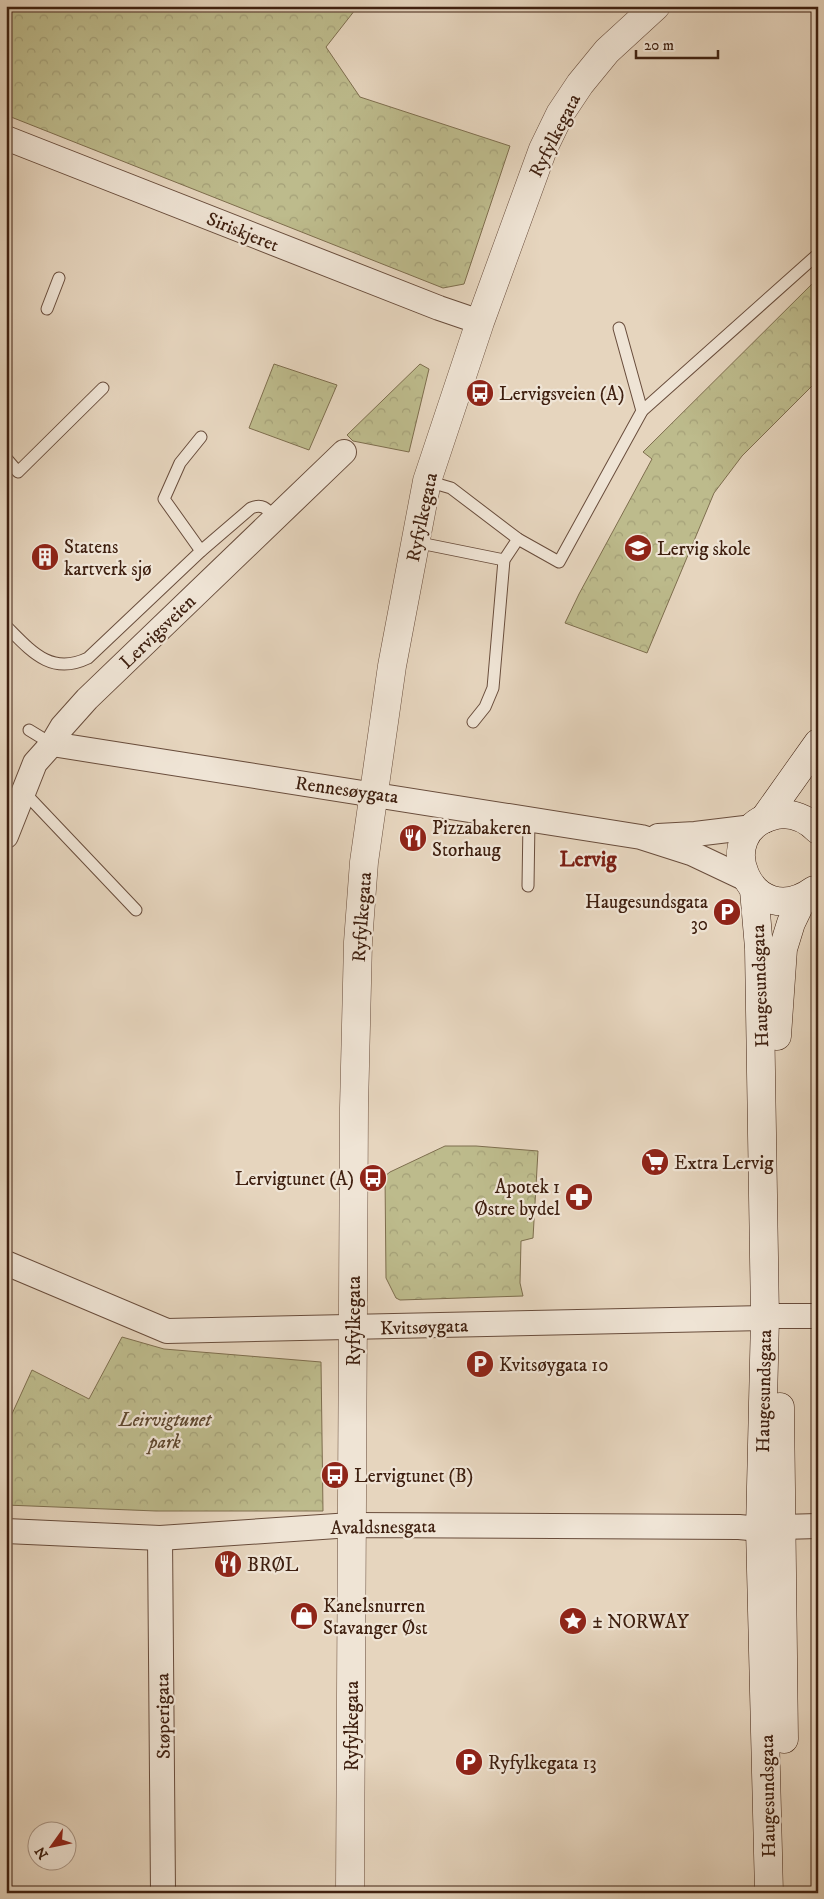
<svg xmlns="http://www.w3.org/2000/svg" width="824" height="1899" font-family="'IM FELL DW Pica',serif">
  <style>
    .forest { fill: url(#forest-crowns); stroke: #7e6e4e }
    .lines { fill: none; stroke-linecap: round; stroke-linejoin: round }
    .service-casing { stroke: #694d3c; stroke-width: 13 }
    .minor-casing { stroke: #694d3c; stroke-width: 26 }
    .tertiary-casing { stroke: #694d3c; stroke-width: 29 }
    .secondary-casing { stroke: #3f2010; stroke-width: 29 }
    .service { stroke: #efe4d5; stroke-width: 11 }
    .minor { stroke: #efe4d5; stroke-width: 24 }
    .tertiary { stroke: #efe4d5; stroke-width: 28 }
    .secondary { stroke: #efe4d5; stroke-width: 28 }
    .labels { text-anchor: middle; stroke-width: 4.5; stroke-linejoin: round; paint-order: stroke }
    .street-label { font-size: 19px; fill: #3f2010; stroke: #efe4d5 }
    .poi-label { font-size: 19px; fill: #3f2010; stroke: #efe4d5; text-anchor: start }
    .park-label { font-size: 19px; font-style: italic; fill: #5e472f; stroke: #efe4d5 }
    .quarter-label { font-size: 21px; font-weight: bold; fill: #7a1f14; stroke: #efe4d5 }
  </style>
  <defs>
    <pattern id="forest-crowns" width="20" height="18" patternUnits="userSpaceOnUse" patternTransform="scale(1.25)"><rect width="20" height="18" fill="#bdbb8c"/><path d="M2 6a3 3 0 1 1 6 0M12 15a3 3 0 1 1 6 0" fill="none" stroke="#a4a078"/></pattern>
  </defs>
  <rect width="100%" height="100%" fill="#e6d5be"/>
  <filter id="stains"><feTurbulence type="fractalNoise" baseFrequency=".004" numOctaves="4"/><feColorMatrix values="0 0 0 0 .2 0 0 0 0 .09 0 0 0 0 .02 0 0 0 .5 -.17"/></filter>
  <radialGradient id="worn" r=".72"><stop offset=".6" stop-color="#630" stop-opacity="0"/><stop offset="1" stop-color="#630" stop-opacity=".3"/></radialGradient>
  <!-- forest -->
  <g class="forest">
    <polygon points="6,6 366,6 355,10 326,47 360,97 510,146 464,284 443,288 6,115"/>
    <polygon points="818,278 818,380 742,456 714,493 647,653 565,623 579,594 652,459 643,452"/>
    <polygon points="274,364 337,385 309,450 249,428"/>
    <polygon points="420,364 429,369 409,452 353,441 347,435"/>
    <polygon points="445,1146 476,1146 538,1151 533,1238 521,1241 520,1283 523,1296 400,1300 396,1298 386,1278 385,1176 390,1172"/>
    <polygon points="122,1337 164,1349 321,1362 323,1511 156,1511 6,1505 6,1427 32,1370 89,1399"/>
  </g>
  <g class="lines">
    <defs>
      <g id="service">
        <polyline points="47,309 59,278"/>
        <polyline points="619,328 642,411"/>
        <polyline points="201,437 180,463 164,499 201,551"/>
        <polyline points="6,458 18,472 103,388"/>
        <polyline points="427,481 451,488 518,539 559,562 642,411 818,254"/>
        <polyline points="415,542 504,560"/>
        <path d="M6 626C31 651 51 676 88 658L201 551 251 508C263 503 267 509 275 518"/>
        <polyline points="473,722 485,707 493,688 504,560 518,539"/>
        <polyline points="29,730 52,744"/>
        <polyline points="23,791 136,910"/>
        <polyline points="528,886 529,820"/>
      </g>
      <g id="minor">
        <polyline points="6,138 439,308 480,322"/>
        <polyline points="52,744 641,837 691,853 746,879"/>
        <polyline points="6,836 35,763 52,744 62,727 87,699 344,452"/>
        <polyline points="658,836 695,834 753,827"/>
        <polyline points="6,1263 167,1331 765,1318"/>
        <polyline points="779,1316 818,1316"/>
        <polyline points="782,1527 818,1526"/>
        <polyline points="6,1531 160,1538 351,1525 739,1527 760,1529"/>
        <polyline points="160,1538 163,1893"/>
      </g>
      <polyline id="tertiary" points="350,1893 354,1108 358,942 364,862 392,666 427,481 480,322 543,149 560,114 580,84 607,51 656,6"/>
      <g id="secondary">
        <polyline points="764,819 818,743"/>
        <polyline points="754,890 759,948 765,1318 760,1529 769,1893"/>
        <path d="M814 890C751 936 707 830 776 815 792 812 807 819 818 830"/>
        <polyline points="777,1036 783,949 791,923 803,898"/>
        <polyline points="780,1407 784,1739"/>
      </g>
    </defs>
    <!-- service casing -->
    <use href="#service" class="service-casing"/>
    <!-- minor casing -->
    <use href="#minor" class="minor-casing"/>
    <!-- tertiary casing -->
    <use href="#tertiary" class="tertiary-casing"/>
    <!-- secondary casing -->
    <use href="#secondary" class="secondary-casing"/>
    <!-- service -->
    <use href="#service" class="service"/>
    <!-- minor -->
    <use href="#minor" class="minor"/>
    <!-- tertiary -->
    <use href="#tertiary" class="tertiary"/>
    <!-- secondary -->
    <use href="#secondary" class="secondary"/>
  </g>
  <!-- icons -->
  <defs>
    <symbol id="bus-disc" viewBox="-11 -11 22 22"><circle r="9.5" fill="#8f2418" stroke="#efe4d5"/><path d="M-5-6H5V4H4V6H2V4H-2V6H-4V4H-5ZM-3.5-4V0h7V-4ZM-3.5 1.2v1.5H-2V1.2ZM2 1.2v1.5H3.5V1.2Z" fill="#fff"/></symbol>
    <symbol id="school-disc" viewBox="-11 -11 22 22"><circle r="9.5" fill="#8f2418" stroke="#efe4d5"/><path d="M0-5L7-2L0 1L-7-2ZM-4 1L0 2.5L4 1V4Q0 6-4 4Z" fill="#fff"/></symbol>
    <symbol id="building-disc" viewBox="-11 -11 22 22"><circle r="9.5" fill="#8f2418" stroke="#efe4d5"/><path d="M-4-6H4V6H1V3H-1V6H-4ZM-2.5-4.3h1.7v1.8h-1.7ZM.8-4.3h1.7v1.8H.8ZM-2.5-1h1.7V.8h-1.7ZM.8-1h1.7V.8H.8Z" fill="#fff"/></symbol>
    <symbol id="restaurant-disc" viewBox="-11 -11 22 22"><circle r="9.5" fill="#8f2418" stroke="#efe4d5"/><path d="M-5-6h1v4h1v-4h1v4h1v-4h1v5L-1.5 .5V6h-2V.5L-5-1ZM5-6V6H3V1.5H1.5Q1.5-4 5-6Z" fill="#fff"/></symbol>
    <symbol id="parking-disc" viewBox="-11 -11 22 22"><circle r="9.5" fill="#8f2418" stroke="#efe4d5"/><path d="M-3.5-5.5H1a3.5 3.5 0 0 1 0 7H-1V5.5H-3.5ZM-1-3.4V-.6H.8a1.4 1.4 0 0 0 0-2.8Z" fill="#fff"/></symbol>
    <symbol id="supermarket-disc" viewBox="-11 -11 22 22"><circle r="9.5" fill="#8f2418" stroke="#efe4d5"/><path d="M-6-5.5h2.5l.6 2H6L4.5 2H-2.5L-4.4-4H-6ZM-1.5 3.2a1.3 1.3 0 1 0 .1 0ZM3 3.2a1.3 1.3 0 1 0 .1 0Z" fill="#fff"/></symbol>
    <symbol id="pharmacy-disc" viewBox="-11 -11 22 22"><circle r="9.5" fill="#8f2418" stroke="#efe4d5"/><path d="M-2-6h4v4h4v4h-4v4h-4v-4h-4v-4h4Z" fill="#fff"/></symbol>
    <symbol id="shop-disc" viewBox="-11 -11 22 22"><circle r="9.5" fill="#8f2418" stroke="#efe4d5"/><path d="M-5-2.5h2.3a2.7 3.5 0 0 1 5.4 0H5L5.5 6h-11ZM-1.5-2.5h3a1.5 2.3 0 0 0-3 0Z" fill="#fff"/></symbol>
    <symbol id="sight-disc" viewBox="-11 -11 22 22"><circle r="9.5" fill="#8f2418" stroke="#efe4d5"/><path d="M0-6L1.8-2.2L6-1.7L2.9 1.2L3.7 5.4L0 3.3L-3.7 5.4L-2.9 1.2L-6-1.7L-1.8-2.2Z" fill="#fff"/></symbol>
  </defs>
  <g fill-rule="evenodd">
    <use href="#bus-disc" x="464" y="377" width="32" height="32"/>
    <use href="#school-disc" x="622" y="532" width="32" height="32"/>
    <use href="#building-disc" x="29" y="541" width="32" height="32"/>
    <use href="#restaurant-disc" x="397" y="822" width="32" height="32"/>
    <use href="#parking-disc" x="711" y="896" width="32" height="32"/>
    <use href="#supermarket-disc" x="639" y="1146" width="32" height="32"/>
    <use href="#bus-disc" x="357" y="1162" width="32" height="32"/>
    <use href="#pharmacy-disc" x="563" y="1181" width="32" height="32"/>
    <use href="#parking-disc" x="464" y="1348" width="32" height="32"/>
    <use href="#bus-disc" x="319" y="1459" width="32" height="32"/>
    <use href="#restaurant-disc" x="212" y="1548" width="32" height="32"/>
    <use href="#shop-disc" x="288" y="1600" width="32" height="32"/>
    <use href="#sight-disc" x="557" y="1605" width="32" height="32"/>
    <use href="#parking-disc" x="453" y="1746" width="32" height="32"/>
  </g>
  <g class="labels">
    <!-- street labels -->
    <g class="street-label">
      <text transform="translate(554 135) rotate(-63)" y="7">Ryfylkegata</text>
      <text transform="translate(243 231) rotate(22)" y="7">Siriskjeret</text>
      <text transform="translate(421 517) rotate(-78)" y="7">Ryfylkegata</text>
      <text transform="translate(157 631) rotate(-44)" y="7">Lervigsveien</text>
      <text transform="translate(347 789) rotate(8)" y="7">Rennesøygata</text>
      <text transform="translate(361 917) rotate(-86)" y="7">Ryfylkegata</text>
      <text transform="translate(759 986) rotate(-92)" y="7">Haugesundsgata</text>
      <text transform="translate(353 1321) rotate(-90)" y="7">Ryfylkegata</text>
      <text transform="translate(424 1326) rotate(-2)" y="7">Kvitsøygata</text>
      <text transform="translate(763 1391) rotate(-89)" y="7">Haugesundsgata</text>
      <text transform="translate(383 1526) rotate(-1)" y="7">Avaldsnesgata</text>
      <text transform="translate(162 1716) rotate(-91)" y="7">Støperigata</text>
      <text transform="translate(351 1726) rotate(-90)" y="7">Ryfylkegata</text>
      <text transform="translate(767 1796) rotate(-91)" y="7">Haugesundsgata</text>
    </g>
    <!-- poi labels -->
    <g class="poi-label">
      <text x="499" y="400">Lervigsveien (A)</text>
      <text x="64" y="553">Statens<tspan x="64" dy="22">kartverk sjø</tspan></text>
      <text x="657" y="555">Lervig skole</text>
      <text x="432" y="834">Pizzabakeren<tspan x="432" dy="22">Storhaug</tspan></text>
      <text x="708" y="908" text-anchor="end">Haugesundsgata<tspan x="708" dy="22">30</tspan></text>
      <text x="674" y="1169">Extra Lervig</text>
      <text x="354" y="1185" text-anchor="end">Lervigtunet (A)</text>
      <text x="560" y="1193" text-anchor="end">Apotek 1<tspan x="560" dy="22">Østre bydel</tspan></text>
      <text x="499" y="1371">Kvitsøygata 10</text>
      <text x="354" y="1482">Lervigtunet (B)</text>
      <text x="247" y="1571">BRØL</text>
      <text x="323" y="1612">Kanelsnurren<tspan x="323" dy="22">Stavanger Øst</tspan></text>
      <text x="592" y="1628">± NORWAY</text>
      <text x="488" y="1769">Ryfylkegata 13</text>
    </g>
    <!-- park labels -->
    <g class="park-label">
      <text x="165" y="1426">Leirvigtunet<tspan x="165" dy="22">park</tspan></text>
    </g>
    <!-- quarter labels -->
    <g class="quarter-label">
      <text x="588" y="866">Lervig</text>
    </g>
  </g>
  <!-- margin -->
  <rect width="824" height="1899" fill="none" stroke="#e6d5be" stroke-width="25"/>
  <rect x="8" y="8" width="809" height="1884" fill="none" stroke="#3f2010" stroke-width="2.5"/>
  <rect x="12" y="12" width="799" height="1874" fill="none" stroke="#3f2010"/>
  <!-- north arrow -->
  <g transform="translate(52 1846) rotate(237)"><circle r="24" fill="#efe4d5" stroke="#a99686"/>
  <path d="M0-4L9 19L0 12L-9 19Z" fill="#8f2418"/>
  <text y="-8" font-size="14" font-weight="bold" text-anchor="middle" fill="#3f2010">N</text>
  </g>
  <!-- scale -->
  <path d="M636 50v8h82v-8" fill="none" stroke="#3f2010" stroke-width="2.5"/>
  <text x="644" y="50" font-size="15" fill="#3f2010" stroke="#efe4d5" stroke-width="4" paint-order="stroke">20 m</text>
  <rect width="100%" height="100%" filter="url(#stains)"/>
  <rect width="100%" height="100%" fill="url(#worn)"/>
</svg>
